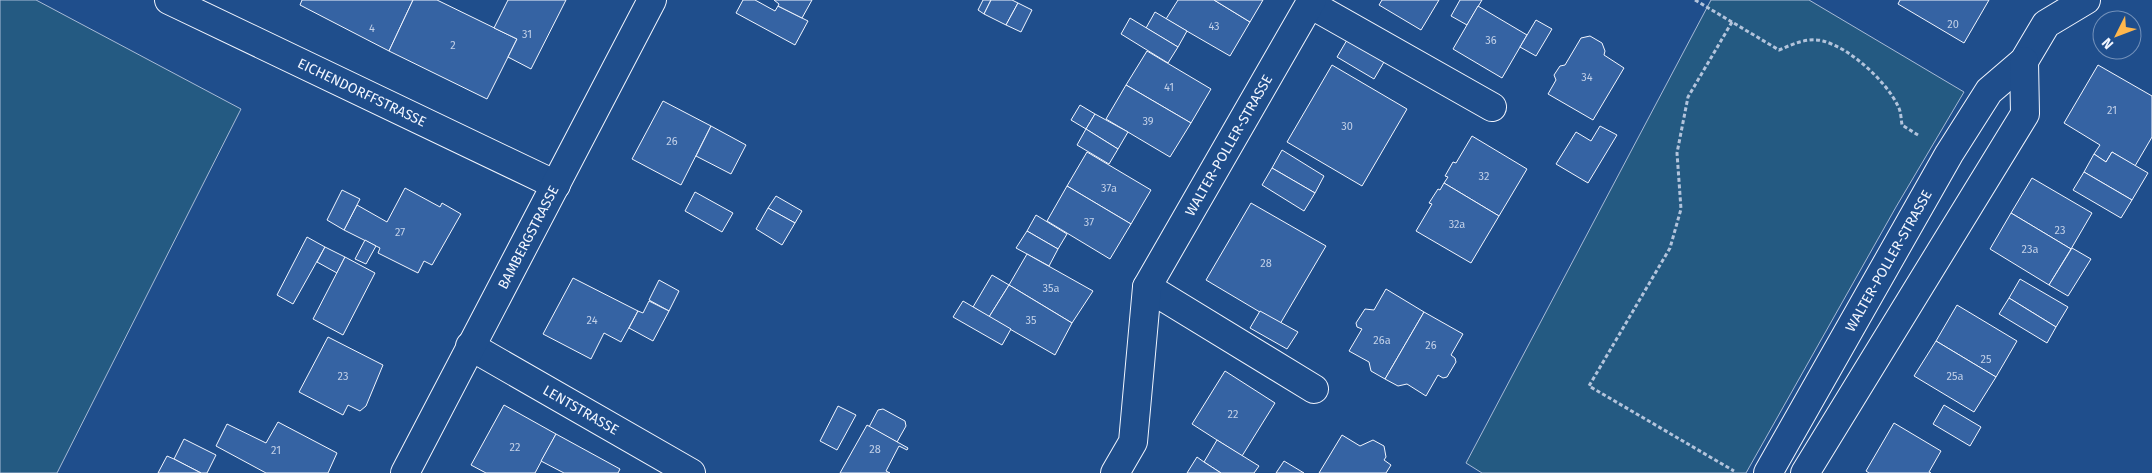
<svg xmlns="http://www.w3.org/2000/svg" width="2152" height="473" font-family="'Fira Sans',sans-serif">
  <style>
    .green { fill: #245a82; stroke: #a8bbd7 }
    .building { fill: #3563a3; stroke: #f2f6ff }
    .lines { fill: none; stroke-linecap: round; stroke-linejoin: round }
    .minor-casing { stroke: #f2f6ff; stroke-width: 30 }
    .tertiary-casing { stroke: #f2f6ff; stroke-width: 30 }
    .path { stroke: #b3c4dc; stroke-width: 3; stroke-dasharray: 4 2.5; stroke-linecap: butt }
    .minor { stroke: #1f4e8c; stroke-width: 28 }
    .tertiary { stroke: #1f4e8c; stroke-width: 28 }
    .labels { text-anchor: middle; stroke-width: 4; stroke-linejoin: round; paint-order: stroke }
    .number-label { font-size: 11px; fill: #c3d1e8 }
    .street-label { font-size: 14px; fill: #f2f6ff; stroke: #1f4e8c }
  </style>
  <rect width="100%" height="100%" fill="#1f4e8c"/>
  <!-- green -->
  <g class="green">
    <polygon points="0,0 36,0 241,109 57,473 0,473"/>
    <polygon points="1711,0 1809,0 1964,92 1896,207 1746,473 1482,473 1466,463"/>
  </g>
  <!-- building -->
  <g class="building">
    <polygon points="302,0 413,0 389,51 300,5"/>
    <polygon points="413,0 437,0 517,39 487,99 389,51"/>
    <polygon points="508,0 566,0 531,69 508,57 517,39 494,28"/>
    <polygon points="743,0 755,0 775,11 778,6 808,21 795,45 736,13"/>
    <polygon points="774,0 812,0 802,18 778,6 779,4"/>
    <polygon points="983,0 991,0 984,14 978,10"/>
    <polygon points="991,0 1012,0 1018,3 1006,25 984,14"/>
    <polygon points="1178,0 1214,0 1250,22 1230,56 1166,19"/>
    <polygon points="1214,0 1263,0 1250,22"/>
    <polygon points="1382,0 1439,0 1421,30 1379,5"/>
    <polygon points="1460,0 1482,0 1467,25 1451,16"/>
    <polygon points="1900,0 1989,0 1964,43 1898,4"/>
    <polygon points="1018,3 1032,10 1021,32 1006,25"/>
    <polygon points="1478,6 1527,35 1502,78 1453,49"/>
    <polygon points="1155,12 1187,31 1178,47 1146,28"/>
    <polygon points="1130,18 1178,47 1168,63 1121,34"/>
    <polygon points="1536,20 1552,29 1536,56 1520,47"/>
    <polygon points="1590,36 1602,43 1605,51 1604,55 1624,68 1593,120 1548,94 1556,80 1554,75 1560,66 1565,65 1581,38"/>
    <polygon points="1347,40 1384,62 1374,79 1337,57"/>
    <polygon points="1147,51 1211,89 1191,123 1126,85"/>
    <polygon points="1332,65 1407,109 1362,186 1287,142"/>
    <polygon points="2098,65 2152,96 2152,137 2135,166 2112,152 2106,162 2094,154 2100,145 2064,123"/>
    <polygon points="1126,85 1191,123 1170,157 1106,119"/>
    <polygon points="663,101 711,126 681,185 632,159"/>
    <polygon points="1080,105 1095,114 1086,129 1071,120"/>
    <polygon points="1095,114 1128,132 1118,149 1086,129"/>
    <polygon points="711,126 746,145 731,174 696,156"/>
    <polygon points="1600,126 1617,135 1588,183 1556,164 1576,132 1591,141"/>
    <polygon points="1086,129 1118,149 1109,164 1077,145"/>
    <polygon points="1472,136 1527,169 1499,216 1444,183 1448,177 1445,176 1453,162 1456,163"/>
    <polygon points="1282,150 1324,176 1315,193 1272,168"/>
    <polygon points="1087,152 1151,190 1131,224 1067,186"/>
    <polygon points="2112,152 2148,173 2132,200 2084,172 2094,154 2106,162"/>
    <polygon points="1272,168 1315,193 1304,211 1262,185"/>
    <polygon points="2084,172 2132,200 2121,218 2073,190"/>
    <polygon points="2032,178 2092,213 2071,249 2011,213"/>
    <polygon points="1444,183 1499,216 1471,263 1416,231 1432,204 1429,203 1438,189 1440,190"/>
    <polygon points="1067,186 1131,224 1110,259 1047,221"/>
    <polygon points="405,188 440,207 442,203 461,214 432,265 424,261 418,273 378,253 380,248 344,230 357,205 387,222"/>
    <polygon points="342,190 360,199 344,230 327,220"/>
    <polygon points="695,192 733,213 722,232 685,211"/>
    <polygon points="776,196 802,211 795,223 768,208"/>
    <polygon points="1251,203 1326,246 1280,324 1206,280"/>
    <polygon points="768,208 795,223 782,245 756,229"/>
    <polygon points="2011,213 2071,249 2049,285 1990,249"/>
    <polygon points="1036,215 1067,234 1058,249 1027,231"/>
    <polygon points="1027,231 1058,249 1049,266 1016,248"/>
    <polygon points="307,237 325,247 293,304 277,295"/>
    <polygon points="365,240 376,246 366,264 355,259"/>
    <polygon points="325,247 345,257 337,273 317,262"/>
    <polygon points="2072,248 2091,259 2068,296 2049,285"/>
    <polygon points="1027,254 1093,291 1072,323 1009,285"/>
    <polygon points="345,257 375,273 343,335 313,319"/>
    <polygon points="992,275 1009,285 989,317 973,307"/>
    <polygon points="573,278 638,311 621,342 604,333 591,359 543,334"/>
    <polygon points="2020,279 2068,307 2056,327 2009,298"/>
    <polygon points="659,280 679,291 669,311 649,300"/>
    <polygon points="1009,285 1072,323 1055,355 989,317"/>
    <polygon points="1386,289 1424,312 1385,379 1371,371 1369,362 1349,351 1362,329 1357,327 1356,323 1365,309 1374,310"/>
    <polygon points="2009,298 2056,327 2047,343 1999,314"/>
    <polygon points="649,301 669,311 653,341 629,328 638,311 643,313"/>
    <polygon points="963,301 1011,329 1002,345 953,317"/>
    <polygon points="1957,305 2017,341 1996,377 1936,341"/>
    <polygon points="1260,311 1298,332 1287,349 1250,328"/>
    <polygon points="1424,312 1463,334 1451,355 1455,358 1456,362 1447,377 1443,378 1438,375 1426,396 1407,384 1398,386 1385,379"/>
    <polygon points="328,337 383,365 366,406 360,411 348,405 343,415 299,392"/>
    <polygon points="1936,341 1996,377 1974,412 1914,376"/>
    <polygon points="1225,371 1275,403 1242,456 1192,424"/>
    <polygon points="504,405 556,434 535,473 486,473 471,465"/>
    <polygon points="1944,405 1981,427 1970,446 1933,424"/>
    <polygon points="838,406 856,415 837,450 820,441"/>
    <polygon points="883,409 905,421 906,426 897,442 869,427 878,410"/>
    <polygon points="278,422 337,453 328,473 266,473 216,446 227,424 266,443"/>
    <polygon points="1894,423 1941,451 1929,472 1931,473 1869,473 1866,471"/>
    <polygon points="867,425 908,448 907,450 899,446 886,471 890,473 840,473"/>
    <polygon points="556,434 620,469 618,473 564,473 541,461"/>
    <polygon points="1342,435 1360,446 1373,440 1384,446 1386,457 1384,460 1391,465 1386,473 1319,473"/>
    <polygon points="184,439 216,455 207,473 201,473 174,459"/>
    <polygon points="1217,440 1259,466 1254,473 1221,473 1204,462"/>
    <polygon points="167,456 174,459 201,473 158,473"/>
    <polygon points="1197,457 1204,462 1221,473 1187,473"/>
    <polygon points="1284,461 1304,473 1276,473"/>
  </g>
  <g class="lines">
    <defs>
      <g id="minor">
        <path id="s1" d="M169 0 556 185"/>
        <polyline points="1310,4 1492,107"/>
        <polyline points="1147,287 1314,389"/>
        <path id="s2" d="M470 346 691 473"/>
        <path id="s3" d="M1115 473 1133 442 1147 287 1312 0"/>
        <path id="s4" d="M1768 473 1949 154 1989 91 2024 61 2046 24 2086 0"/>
        <polyline points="1805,473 2025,114 2024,61"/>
      </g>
      <g id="tertiary">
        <path id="s5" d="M405 473 652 0"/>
      </g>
    </defs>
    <!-- minor casing -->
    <use href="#minor" class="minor-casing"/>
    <!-- tertiary casing -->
    <use href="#tertiary" class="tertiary-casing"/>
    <!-- path -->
    <g class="path">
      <path d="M1695 0 1779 50C1793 44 1808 37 1823 41 1850 48 1886 81 1898 106 1901 111 1901 119 1902 125L1918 135"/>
      <polyline points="1732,22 1688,97 1677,153 1681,209 1670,248 1589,386 1734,471"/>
    </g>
    <!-- minor -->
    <use href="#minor" class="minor"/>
    <!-- tertiary -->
    <use href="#tertiary" class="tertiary"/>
  </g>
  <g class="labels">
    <!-- number labels -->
    <g class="number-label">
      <text x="1953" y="28">20</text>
      <text x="1214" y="30">43</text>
      <text x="372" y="32">4</text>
      <text x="527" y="38">31</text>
      <text x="1491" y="44">36</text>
      <text x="453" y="49">2</text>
      <text x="1587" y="81">34</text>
      <text x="1169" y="91">41</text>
      <text x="2112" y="114">21</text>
      <text x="1148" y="125">39</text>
      <text x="1347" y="130">30</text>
      <text x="672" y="145">26</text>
      <text x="1484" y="180">32</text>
      <text x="1109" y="192">37a</text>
      <text x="1089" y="226">37</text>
      <text x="1457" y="228">32a</text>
      <text x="2060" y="234">23</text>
      <text x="400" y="236">27</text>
      <text x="2030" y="253">23a</text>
      <text x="1266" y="267">28</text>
      <text x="1051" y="292">35a</text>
      <text x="592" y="324">24</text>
      <text x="1031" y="324">35</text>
      <text x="1382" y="344">26a</text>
      <text x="1431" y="349">26</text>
      <text x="1986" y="363">25</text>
      <text x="343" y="380">23</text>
      <text x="1955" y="380">25a</text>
      <text x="1233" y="418">22</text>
      <text x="515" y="451">22</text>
      <text x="875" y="453">28</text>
      <text x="276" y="454">21</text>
    </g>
    <!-- street labels -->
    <g class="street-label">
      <text dy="5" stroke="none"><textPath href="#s1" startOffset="214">EICHENDORFFSTRASSE</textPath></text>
      <text dy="5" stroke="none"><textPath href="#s3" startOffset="355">WALTER-POLLER-STRASSE</textPath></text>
      <text dy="5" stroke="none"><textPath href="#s5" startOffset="266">BAMBERGSTRASSE</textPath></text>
      <text dy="5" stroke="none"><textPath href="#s4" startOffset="244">WALTER-POLLER-STRASSE</textPath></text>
      <text dy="5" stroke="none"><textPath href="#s2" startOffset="128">LENTSTRASSE</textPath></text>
    </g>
  </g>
  <!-- north arrow -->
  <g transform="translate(2117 35) rotate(228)"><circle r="24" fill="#1f4e8c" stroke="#7391ba"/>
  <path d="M0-4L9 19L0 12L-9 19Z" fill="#ffb74d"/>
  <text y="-8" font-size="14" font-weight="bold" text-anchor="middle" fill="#f2f6ff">N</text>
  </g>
</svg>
